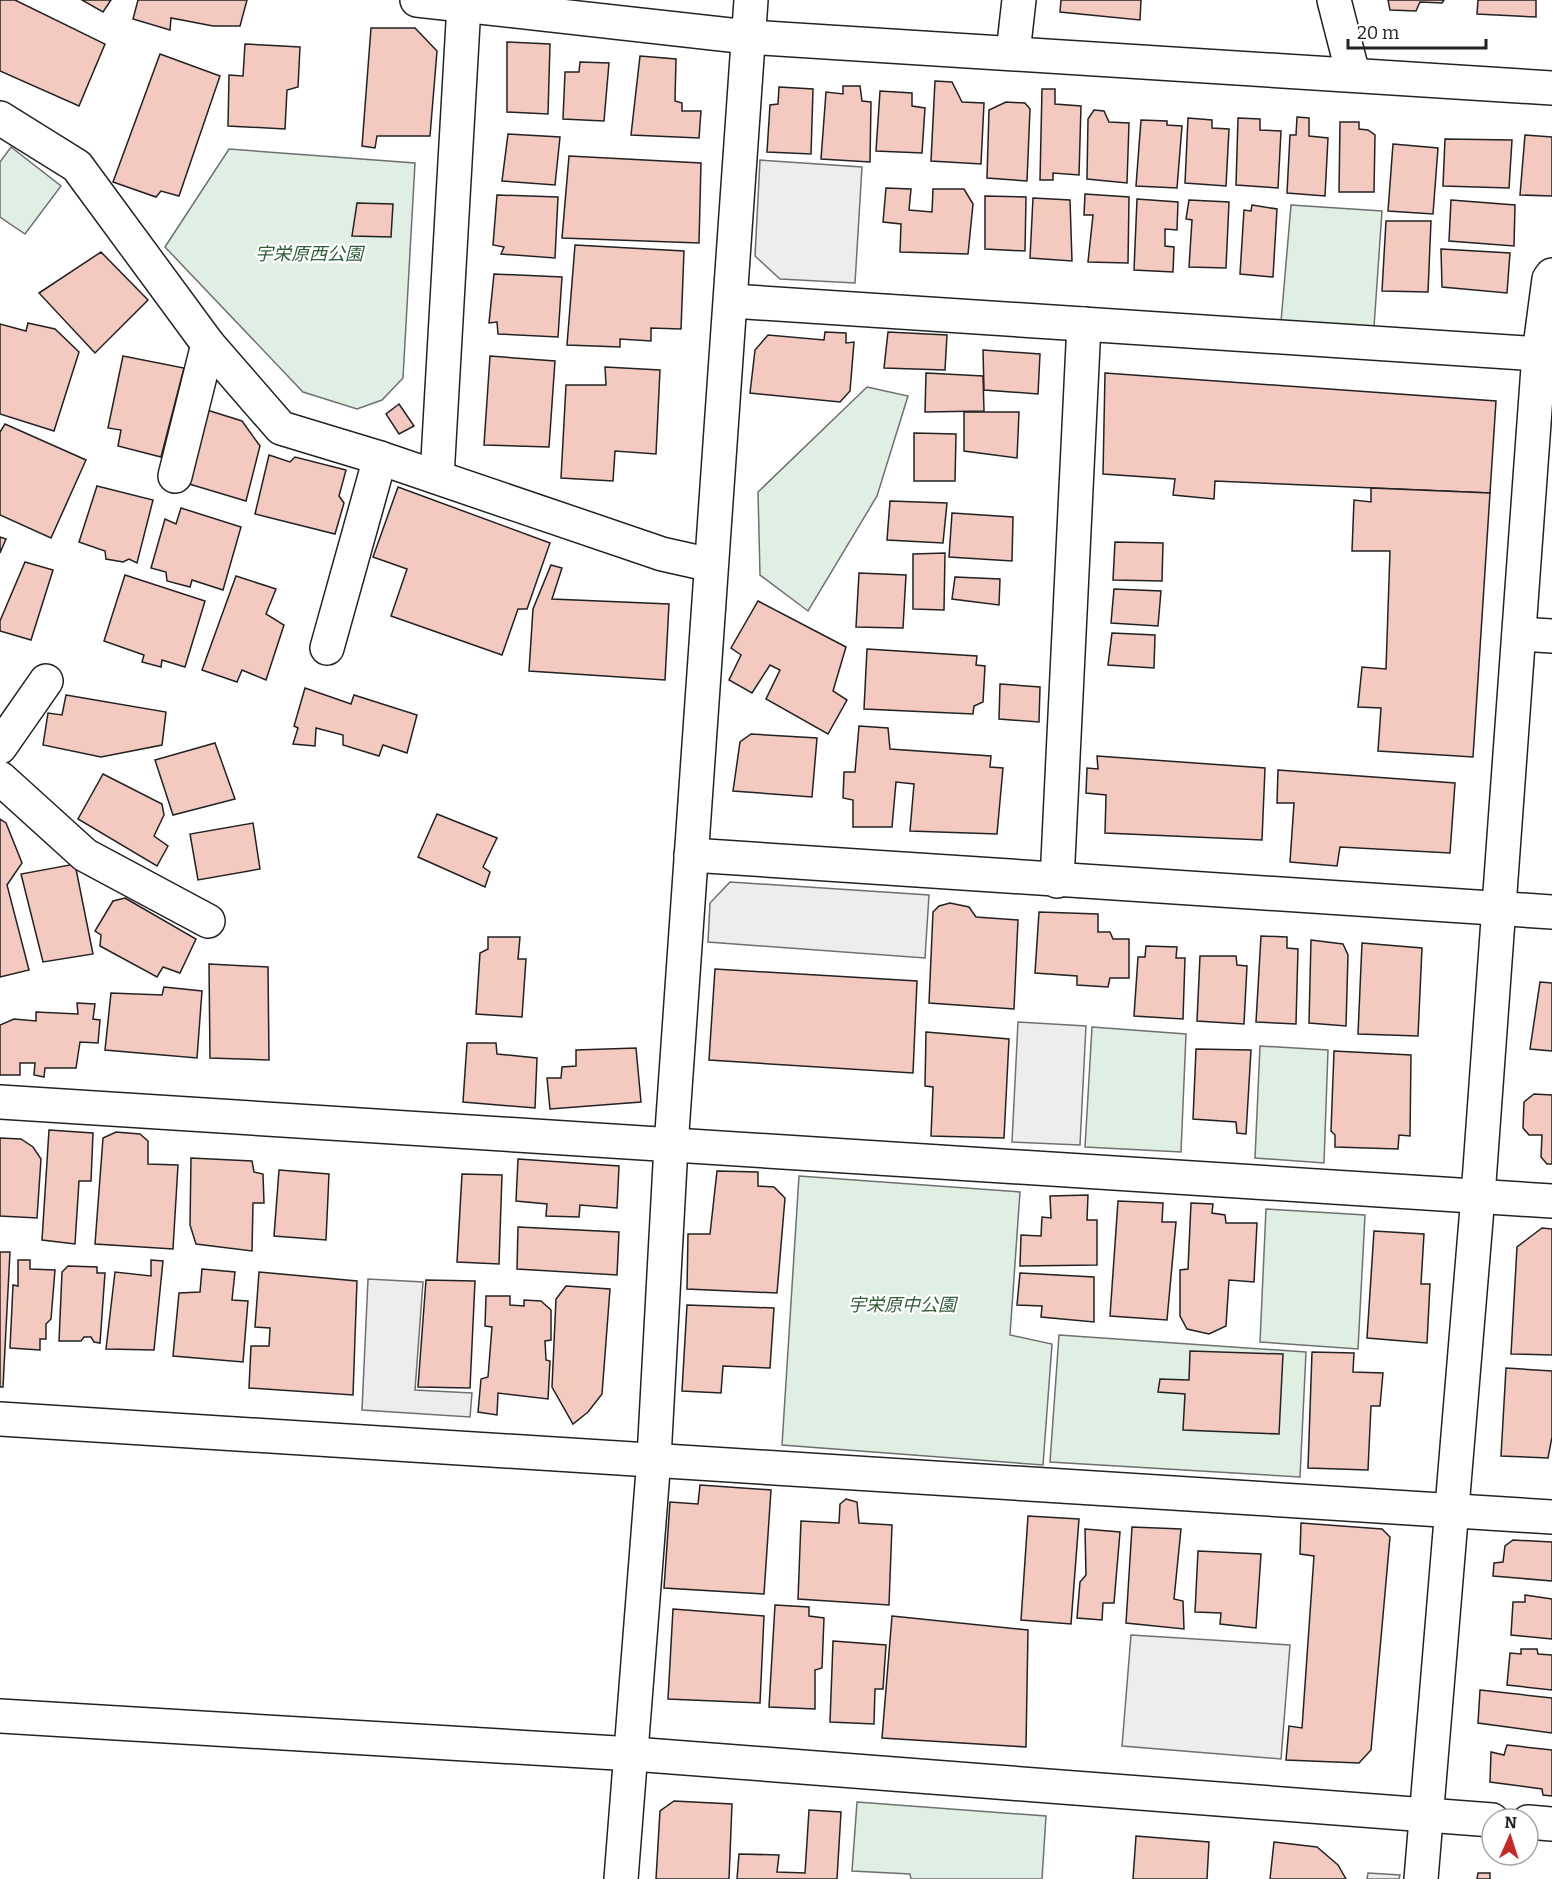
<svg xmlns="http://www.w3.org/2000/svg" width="1552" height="1879" font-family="Bitter,'Noto Sans JP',serif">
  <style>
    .green { fill: #e0efe3; stroke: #6f6f6f; stroke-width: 1.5 }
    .parking { fill: #ededed; stroke: #6f6f6f; stroke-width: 1.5 }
    .building { fill: #f3c9c0; stroke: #222; stroke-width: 1.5 }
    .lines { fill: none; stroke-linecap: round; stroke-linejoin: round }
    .minor-casing { stroke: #222; stroke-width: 36 }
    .minor { stroke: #fff; stroke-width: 33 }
    .labels { text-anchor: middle; stroke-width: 4.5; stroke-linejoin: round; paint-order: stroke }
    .park-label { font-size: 18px; font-style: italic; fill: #2f5e38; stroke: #fff }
  </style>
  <rect width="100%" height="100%" fill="#fff"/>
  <!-- green -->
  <g class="green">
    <polygon points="11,147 61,186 25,234 0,217 0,162"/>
    <polygon points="229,149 415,163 403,378 382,400 357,409 303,392 165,247"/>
    <polygon points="1291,205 1382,211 1374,327 1281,322"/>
    <polygon points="867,387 908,396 877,496 808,611 760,575 758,492"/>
    <polygon points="1092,1027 1186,1034 1181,1152 1085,1147"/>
    <polygon points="1260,1046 1328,1050 1324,1163 1255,1158"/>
    <polygon points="799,1176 1020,1192 1010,1335 1052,1344 1043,1465 782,1445"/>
    <polygon points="1266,1209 1365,1215 1358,1349 1260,1342"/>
    <polygon points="1059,1335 1306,1352 1300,1477 1050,1462"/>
    <polygon points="857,1802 1046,1816 1042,1879 911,1879 910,1874 852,1871"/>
  </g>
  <!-- parking -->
  <g class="parking">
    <polygon points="760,160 862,167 855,283 780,279 755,256"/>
    <polygon points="730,882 929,895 925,958 708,942 710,903"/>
    <polygon points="1018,1022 1086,1026 1080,1145 1012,1142"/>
    <polygon points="368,1279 423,1282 415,1390 472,1393 470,1417 362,1410"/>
    <polygon points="1131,1635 1290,1645 1281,1759 1122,1746"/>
    <polygon points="1368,1873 1400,1875 1399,1879 1367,1879"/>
  </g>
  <!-- building -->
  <g class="building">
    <polygon points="0,0 15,0 105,44 79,106 0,71"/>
    <polygon points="82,0 111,0 103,12"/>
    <polygon points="138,0 247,0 240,26 213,26 171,18 170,30 133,19"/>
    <polygon points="1061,0 1141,0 1140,20 1060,12"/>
    <polygon points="1388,0 1444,0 1442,3 1420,2 1416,11 1390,10"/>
    <polygon points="1478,0 1536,0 1536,17 1477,14"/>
    <polygon points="371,28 415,28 437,51 430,136 377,136 375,148 362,146"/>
    <polygon points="507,42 550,44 548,114 507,112"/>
    <polygon points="245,44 300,47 298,87 287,90 285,129 228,126 229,75 243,76"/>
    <polygon points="160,54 220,76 179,196 161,191 156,197 113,182"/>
    <polygon points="640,56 676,59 675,101 682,103 682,111 701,111 699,138 631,135"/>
    <polygon points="580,62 609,63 604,121 563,119 565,72 579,72"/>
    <polygon points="935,81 952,82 962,102 984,103 981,164 931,161"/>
    <polygon points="843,86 860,86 862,101 871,102 870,162 821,159 826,92 843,94"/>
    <polygon points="779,87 813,89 811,154 767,152 770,105 778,104"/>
    <polygon points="1042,89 1055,89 1055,104 1081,106 1079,175 1053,173 1053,180 1040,180"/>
    <polygon points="880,91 912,93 912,106 925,108 922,153 876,151"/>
    <polygon points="1006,102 1025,103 1030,109 1027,181 987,178 989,110"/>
    <polygon points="1094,110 1104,111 1109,122 1129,123 1127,183 1087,179 1088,119"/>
    <polygon points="1297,117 1309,118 1309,136 1328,138 1325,196 1287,193 1290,135 1296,135"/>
    <polygon points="1188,118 1212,120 1212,128 1229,129 1226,186 1185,183"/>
    <polygon points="1238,118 1260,119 1260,130 1281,131 1278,188 1236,185"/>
    <polygon points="1141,120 1167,121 1167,125 1182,126 1177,188 1136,186"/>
    <polygon points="1340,122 1359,122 1359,129 1368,130 1375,135 1374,192 1339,192"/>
    <polygon points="508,134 560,137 555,185 502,181"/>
    <polygon points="1525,135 1552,137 1552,196 1520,195"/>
    <polygon points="1445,139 1512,140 1509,188 1443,186"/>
    <polygon points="1393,144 1438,148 1433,214 1388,211"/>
    <polygon points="569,156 701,163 699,243 562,238"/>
    <polygon points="886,188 911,189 909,210 932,212 933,189 964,189 973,204 968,254 900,252 901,224 883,222"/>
    <polygon points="1085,194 1129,197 1128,263 1088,262 1093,215 1084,215"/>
    <polygon points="497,195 558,197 555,258 501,254 504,247 493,245"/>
    <polygon points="985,196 1026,197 1025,251 985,249"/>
    <polygon points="1033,198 1070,200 1072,261 1030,258"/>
    <polygon points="1137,199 1178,202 1177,230 1165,229 1165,246 1174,247 1173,272 1134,270"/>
    <polygon points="1189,200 1229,202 1226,268 1189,267 1192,220 1186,219"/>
    <polygon points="1451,200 1515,205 1514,246 1449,241"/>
    <polygon points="357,203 393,204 391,237 352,236"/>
    <polygon points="1252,205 1277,209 1273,277 1240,274 1244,210 1251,211"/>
    <polygon points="1386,221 1431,221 1428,292 1382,291"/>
    <polygon points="575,245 684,251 681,329 651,328 651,341 620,339 620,347 567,345"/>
    <polygon points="1441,249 1510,253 1507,293 1442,287"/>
    <polygon points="101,252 148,300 95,353 39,293"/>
    <polygon points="494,274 562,277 558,337 498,334 497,322 489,323"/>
    <polygon points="28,323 55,329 79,352 54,431 0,414 0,324 26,331"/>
    <polygon points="825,332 846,333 846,343 854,342 850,391 840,402 750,393 755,350 768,335 824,340"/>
    <polygon points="888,332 947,335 945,370 884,368"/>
    <polygon points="983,350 1040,354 1038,394 984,390"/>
    <polygon points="123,356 184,368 161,457 118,446 121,430 108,428"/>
    <polygon points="490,356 555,361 549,447 484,445"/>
    <polygon points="605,367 660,370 656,454 615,451 613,481 561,478 566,385 606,385"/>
    <polygon points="926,373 983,376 984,411 925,412"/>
    <polygon points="1105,373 1496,401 1490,493 1215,481 1214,499 1173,495 1175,479 1103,474"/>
    <polygon points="399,404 414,426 399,434 386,414"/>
    <polygon points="207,410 242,421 260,446 246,501 189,484"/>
    <polygon points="964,412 1019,412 1017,458 964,451"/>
    <polygon points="5,424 86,460 51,538 0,515 0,432"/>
    <polygon points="914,433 956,434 955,481 914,481"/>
    <polygon points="269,455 290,462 295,457 346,470 339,496 344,503 335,534 255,514"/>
    <polygon points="97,486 153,500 137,563 129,559 123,562 106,559 105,551 79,542"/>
    <polygon points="398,487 550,543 527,609 518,609 502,655 391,616 407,569 373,557"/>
    <polygon points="1371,488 1490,493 1473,757 1378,751 1381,708 1358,707 1362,667 1386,669 1390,551 1352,551 1354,500 1371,502"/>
    <polygon points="890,501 947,503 943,543 887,540"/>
    <polygon points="181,508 241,527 223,590 192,580 190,587 167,581 166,572 151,568 165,519 176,524"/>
    <polygon points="952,513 1013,517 1012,561 949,557"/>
    <polygon points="0,537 6,539 0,553"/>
    <polygon points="1115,542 1163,543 1162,581 1113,580"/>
    <polygon points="945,553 944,610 913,609 913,554"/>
    <polygon points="25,562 53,570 31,640 0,631 0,621"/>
    <polygon points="551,565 562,568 552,599 669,604 665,680 529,671 533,609"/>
    <polygon points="859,573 906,575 903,628 856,627"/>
    <polygon points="125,575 205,601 185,667 162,660 161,667 142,662 144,655 104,641"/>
    <polygon points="236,576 276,589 266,614 284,625 266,680 242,670 237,682 202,670"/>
    <polygon points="955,577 1000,579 999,605 952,599"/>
    <polygon points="1114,589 1161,591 1158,626 1111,623"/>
    <polygon points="758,601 846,647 833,691 847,700 828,734 766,699 780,670 770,665 752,693 729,680 741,655 731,648"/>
    <polygon points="1112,633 1155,635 1154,668 1108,665"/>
    <polygon points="867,649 977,656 976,665 985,666 983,702 974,706 973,714 864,709"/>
    <polygon points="1000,684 1040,687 1039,722 999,719"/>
    <polygon points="305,688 351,704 354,695 417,715 407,753 383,745 379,756 343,745 343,735 316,728 315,746 293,744 298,728 294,726"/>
    <polygon points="66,695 166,712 162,745 101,757 43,745 48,713 62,715"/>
    <polygon points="859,726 888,728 890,749 991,756 990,767 1003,768 997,834 910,831 914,784 896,782 892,827 853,827 853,800 843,798 844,772 855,772"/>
    <polygon points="751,734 817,738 812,797 733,791 740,742"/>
    <polygon points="215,743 235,799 173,815 155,760"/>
    <polygon points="1097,756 1265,768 1262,840 1105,833 1106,795 1086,793 1087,768 1098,769"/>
    <polygon points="1278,770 1455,783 1450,853 1340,847 1337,866 1290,862 1294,803 1277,803"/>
    <polygon points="103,774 162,804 164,815 154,836 168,846 157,866 78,819"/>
    <polygon points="437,814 497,838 483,867 490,872 485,887 418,857"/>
    <polygon points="0,819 6,823 22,863 7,885 29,970 0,977"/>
    <polygon points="253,823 260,869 198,880 190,834"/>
    <polygon points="75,864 93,954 43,962 21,874"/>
    <polygon points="125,898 196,939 180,973 163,967 157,977 100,946 101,935 95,931 113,901"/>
    <polygon points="950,903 969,907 976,917 1018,920 1014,1009 929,1003 933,912 939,906"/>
    <polygon points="1039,912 1098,914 1098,932 1110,932 1113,939 1129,939 1129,978 1110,978 1108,987 1077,985 1077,976 1035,973"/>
    <polygon points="1261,936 1287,937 1287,948 1298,949 1296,1024 1256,1022"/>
    <polygon points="488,937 520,937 518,959 526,959 522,1017 476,1014 480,953 488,949"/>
    <polygon points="1311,940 1343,944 1348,955 1346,1026 1309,1023"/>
    <polygon points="1362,943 1422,948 1418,1036 1358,1034"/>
    <polygon points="1146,946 1177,947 1176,958 1185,958 1183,1019 1134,1016 1138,957 1145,957"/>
    <polygon points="1200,956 1236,956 1237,965 1247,966 1244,1024 1197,1021"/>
    <polygon points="209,964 268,967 269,1060 210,1058"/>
    <polygon points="715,969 917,981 913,1073 709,1060"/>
    <polygon points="1540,982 1552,983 1552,1051 1530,1049"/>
    <polygon points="164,987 202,991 197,1058 105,1050 111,993 162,995"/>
    <polygon points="77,1003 95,1004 93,1019 100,1020 98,1043 80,1042 76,1068 45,1068 44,1077 34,1075 35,1063 20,1063 20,1075 0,1075 0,1025 14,1019 36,1021 36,1012 78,1014"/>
    <polygon points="926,1032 1009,1039 1004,1138 931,1136 933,1087 925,1086"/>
    <polygon points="467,1043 496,1043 497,1054 537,1058 535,1108 463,1102"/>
    <polygon points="636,1048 641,1102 550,1109 547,1078 561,1078 562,1067 576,1066 576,1050"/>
    <polygon points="1196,1049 1251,1050 1246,1134 1237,1133 1236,1122 1193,1119"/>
    <polygon points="1334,1051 1411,1055 1410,1136 1399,1135 1398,1149 1335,1147 1335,1135 1331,1131"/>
    <polygon points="1534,1094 1552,1095 1552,1164 1547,1164 1541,1157 1542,1135 1529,1135 1523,1128 1524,1102"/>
    <polygon points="49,1130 93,1133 91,1181 79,1181 75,1244 42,1240"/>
    <polygon points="116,1132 140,1134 148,1141 148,1164 178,1165 173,1249 95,1244 103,1138"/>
    <polygon points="0,1138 21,1139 33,1147 41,1159 37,1218 0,1216"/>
    <polygon points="191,1158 252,1161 254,1172 263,1174 264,1203 253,1203 252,1251 196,1244 190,1225"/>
    <polygon points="518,1159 619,1166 617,1208 580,1205 579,1217 546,1216 547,1204 516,1201"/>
    <polygon points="279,1170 329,1174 326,1240 274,1236"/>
    <polygon points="717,1171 758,1172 758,1186 774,1187 785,1198 777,1293 687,1289 688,1234 710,1234"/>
    <polygon points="462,1174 502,1175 499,1264 457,1262"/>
    <polygon points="1088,1195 1087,1220 1097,1220 1097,1265 1020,1266 1021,1235 1041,1236 1042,1217 1051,1218 1050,1196"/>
    <polygon points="1118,1201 1163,1203 1162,1222 1176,1222 1167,1320 1110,1316"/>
    <polygon points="1191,1203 1213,1204 1212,1213 1225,1215 1226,1223 1257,1223 1254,1282 1229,1280 1226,1326 1209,1334 1187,1329 1180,1316 1180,1270 1188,1269"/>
    <polygon points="518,1227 619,1232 617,1275 517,1269"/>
    <polygon points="1542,1228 1552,1229 1552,1355 1511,1354 1517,1247"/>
    <polygon points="1374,1231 1424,1234 1421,1284 1430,1284 1427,1343 1367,1338"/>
    <polygon points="0,1252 10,1252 3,1387 0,1387"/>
    <polygon points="18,1260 30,1260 30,1269 55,1270 51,1319 46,1324 46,1339 40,1339 40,1350 10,1348 13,1285 18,1286"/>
    <polygon points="151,1260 163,1261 154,1350 106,1349 115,1272 151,1276"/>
    <polygon points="68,1266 97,1267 97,1273 105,1273 100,1343 94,1342 91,1337 84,1337 81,1341 59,1341 62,1272"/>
    <polygon points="202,1269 235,1272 232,1300 248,1301 243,1362 173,1356 179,1293 200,1292"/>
    <polygon points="259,1272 357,1281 353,1395 249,1388 251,1346 269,1346 270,1328 255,1327"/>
    <polygon points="1020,1273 1094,1277 1094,1322 1041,1317 1042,1306 1017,1305"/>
    <polygon points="426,1280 475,1281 470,1388 418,1387"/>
    <polygon points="566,1286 610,1289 602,1394 588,1412 573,1424 552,1387 556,1299"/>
    <polygon points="486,1296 510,1296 510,1305 524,1306 524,1300 541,1301 551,1310 551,1340 545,1341 546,1360 550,1361 548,1399 498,1393 497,1415 478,1412 481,1379 488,1377 492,1327 485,1326"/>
    <polygon points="687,1305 774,1308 770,1368 723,1366 721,1393 682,1391"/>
    <polygon points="1190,1351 1283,1354 1279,1434 1183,1430 1185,1394 1158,1392 1160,1379 1189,1380"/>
    <polygon points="1312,1352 1354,1353 1353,1372 1383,1373 1380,1406 1371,1406 1368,1470 1308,1468"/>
    <polygon points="1506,1368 1552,1371 1552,1437 1548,1458 1501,1456"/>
    <polygon points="700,1485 771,1490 764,1594 664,1588 670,1502 698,1504"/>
    <polygon points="846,1499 857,1502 859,1523 892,1525 889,1605 798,1599 801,1521 839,1523 840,1504"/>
    <polygon points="1028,1516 1079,1519 1071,1624 1021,1620"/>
    <polygon points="1301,1523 1382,1529 1390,1537 1371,1750 1359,1763 1286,1760 1289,1726 1302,1728 1314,1556 1300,1554"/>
    <polygon points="1132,1527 1181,1529 1174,1599 1183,1601 1184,1629 1126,1623"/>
    <polygon points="1085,1529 1120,1532 1114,1603 1103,1603 1102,1620 1077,1618 1080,1582 1086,1575"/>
    <polygon points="1513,1540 1552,1542 1552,1581 1493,1576 1494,1563 1503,1562 1505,1546"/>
    <polygon points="1198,1551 1261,1554 1256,1628 1220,1624 1221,1613 1195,1612"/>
    <polygon points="1525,1595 1552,1599 1552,1639 1511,1635 1513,1602 1525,1602"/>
    <polygon points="775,1605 809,1607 809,1616 824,1618 822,1668 815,1670 815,1709 769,1707"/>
    <polygon points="673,1609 764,1616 760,1703 668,1699"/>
    <polygon points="892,1616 1028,1630 1026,1747 882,1738"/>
    <polygon points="833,1641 886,1645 883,1689 875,1689 874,1724 830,1722"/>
    <polygon points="1521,1649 1537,1649 1538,1654 1552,1655 1552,1690 1507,1685 1510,1653 1521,1654"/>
    <polygon points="1480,1690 1552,1698 1552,1733 1478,1723"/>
    <polygon points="1507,1745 1552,1750 1552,1796 1543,1795 1542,1789 1490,1782 1491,1752 1504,1755"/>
    <polygon points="674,1801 732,1804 729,1879 656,1879 660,1811"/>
    <polygon points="809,1810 841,1812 837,1879 737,1879 739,1854 779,1855 777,1872 805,1873"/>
    <polygon points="1136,1836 1209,1842 1207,1879 1133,1879"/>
    <polygon points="1274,1842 1317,1847 1338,1865 1346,1879 1270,1879"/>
    <polygon points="1478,1873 1490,1873 1490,1879 1477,1879"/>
  </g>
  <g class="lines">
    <defs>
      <g id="minor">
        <polyline points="417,0 748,37 1552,88"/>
        <polyline points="1334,0 1353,74"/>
        <polyline points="1013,53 1019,0"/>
        <polyline points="0,118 77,166 208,344 281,428 380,458 662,554 711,565"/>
        <polyline points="732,301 1539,354"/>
        <polyline points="175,476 208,344"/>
        <polyline points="437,477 464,5"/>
        <polyline points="1519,634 1552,636"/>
        <polyline points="327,648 380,458"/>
        <polyline points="0,747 46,681"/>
        <polyline points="0,778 85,855 208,921"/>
        <polyline points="691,855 1552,912"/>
        <polyline points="1057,881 1084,324"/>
        <polyline points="0,1102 1552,1201"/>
        <polyline points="0,1419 1552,1517"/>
        <polyline points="0,1716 633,1754 1492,1820"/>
        <polyline points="1528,1822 1552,1824"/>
        <polyline points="621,1879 654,1458 671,1146 751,0"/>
        <polyline points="1421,1879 1478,1196 1539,354 1549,279 1552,275"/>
      </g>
    </defs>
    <!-- minor casing -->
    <use href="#minor" class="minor-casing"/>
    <!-- minor -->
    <use href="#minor" class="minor"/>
  </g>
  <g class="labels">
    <!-- park labels -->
    <g class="park-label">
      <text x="309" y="260">宇栄原西公園</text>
      <text x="902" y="1311">宇栄原中公園</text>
    </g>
  </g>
  <!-- north arrow -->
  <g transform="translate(1510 1837) rotate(3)"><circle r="28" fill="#ffffff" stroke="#a7a7a7" stroke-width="1.5"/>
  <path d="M0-4.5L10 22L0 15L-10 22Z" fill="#c62828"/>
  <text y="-9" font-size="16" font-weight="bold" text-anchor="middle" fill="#222222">N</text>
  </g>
  <!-- scale -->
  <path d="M1348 39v9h138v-9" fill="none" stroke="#222222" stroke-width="3"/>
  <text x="1357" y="39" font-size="18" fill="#222222" stroke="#ffffff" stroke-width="4.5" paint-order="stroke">20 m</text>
</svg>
